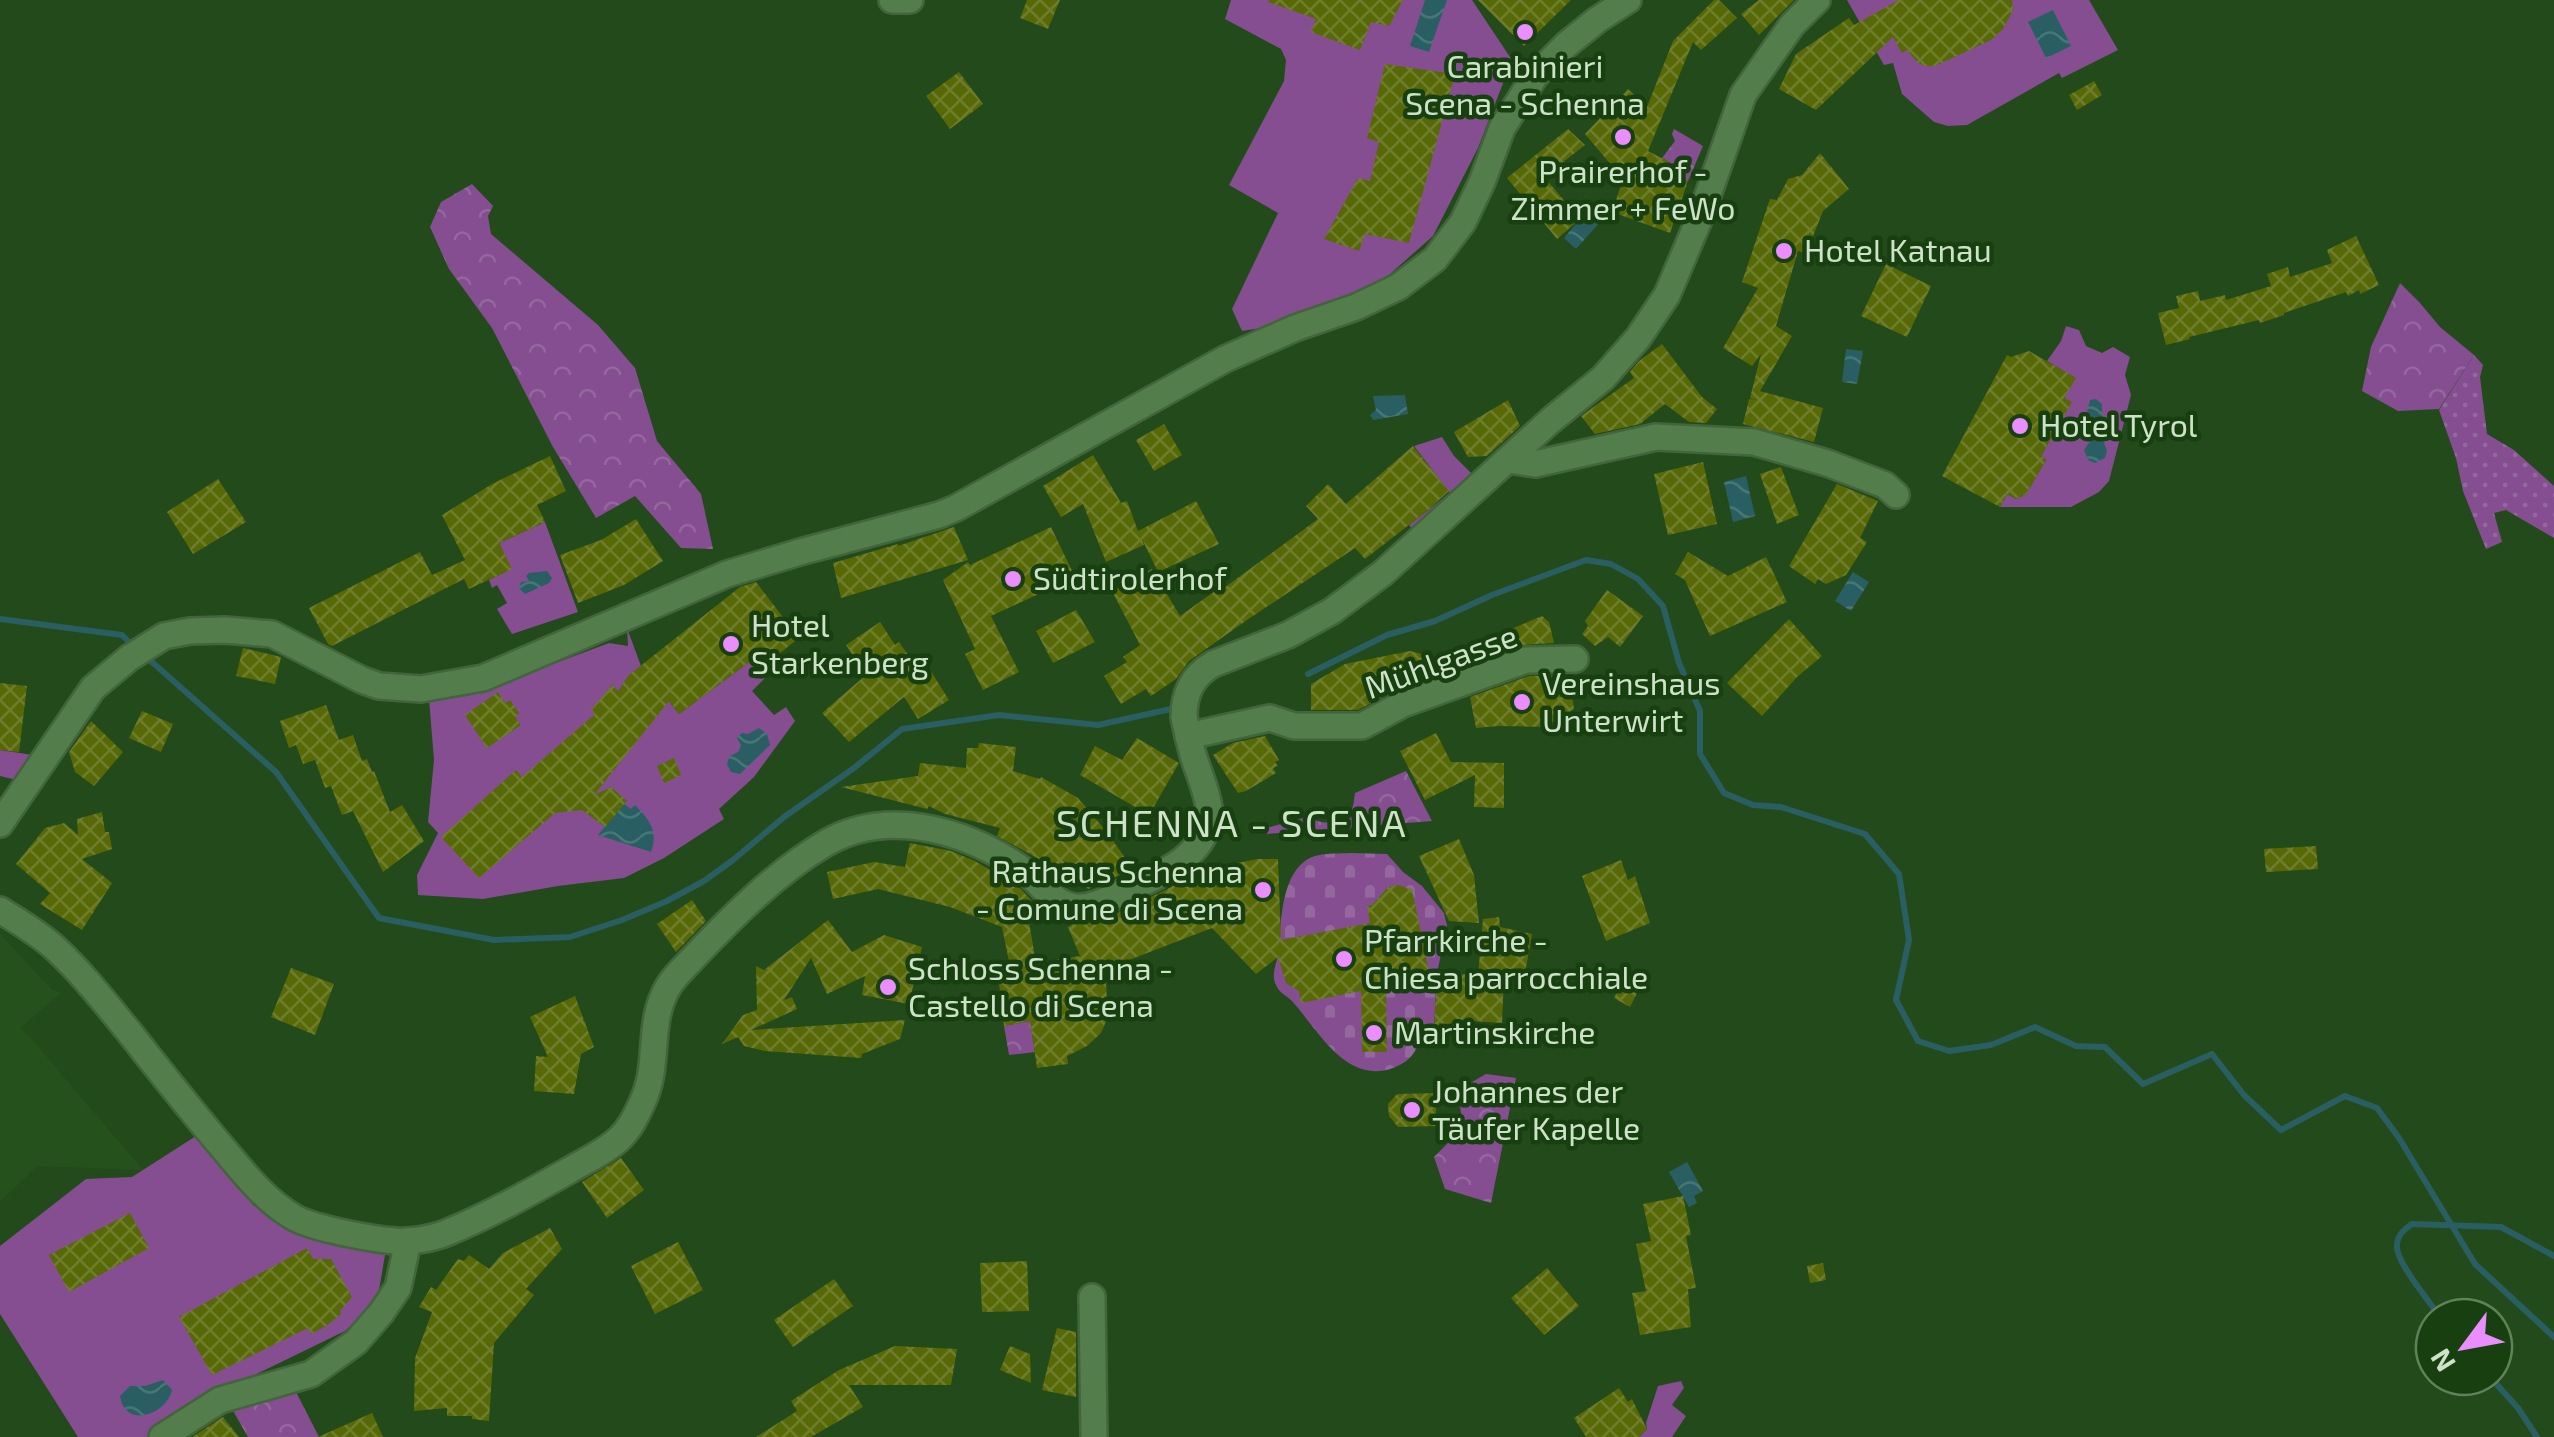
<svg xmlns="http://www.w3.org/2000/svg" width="2554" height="1437" font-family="'Exo 2',sans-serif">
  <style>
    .built { fill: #25521c }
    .grass { fill: url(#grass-dots) }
    .forest { fill: url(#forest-crowns) }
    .cemetery { fill: url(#cemetery-stones) }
    .garden { fill: #844e90 }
    .water { fill: url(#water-waves) }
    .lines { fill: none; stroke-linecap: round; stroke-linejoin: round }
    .stream { stroke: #295f62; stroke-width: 6 }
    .building { fill: url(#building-cross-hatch) }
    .minor-casing { stroke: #42653c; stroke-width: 30 }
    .minor { stroke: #547d4c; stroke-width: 25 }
    .poi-dot { fill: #ea8dfd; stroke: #183f10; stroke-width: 4 }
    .labels { text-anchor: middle; stroke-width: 9; stroke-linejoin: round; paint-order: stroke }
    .poi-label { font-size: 32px; fill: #cde3c8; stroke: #183f10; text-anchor: start }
    .street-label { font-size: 32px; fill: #cde3c8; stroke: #183f10 }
    .quarter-label { font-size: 38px; letter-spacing: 2.5px; fill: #cde3c8; stroke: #183f10 }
  </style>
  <defs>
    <pattern id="grass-dots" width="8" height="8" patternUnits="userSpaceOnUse" patternTransform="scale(2.5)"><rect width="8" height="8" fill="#844e90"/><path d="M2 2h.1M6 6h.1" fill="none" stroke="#94679e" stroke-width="1.8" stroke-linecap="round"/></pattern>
    <pattern id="forest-crowns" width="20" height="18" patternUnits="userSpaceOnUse" patternTransform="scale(2.5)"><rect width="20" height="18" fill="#844e90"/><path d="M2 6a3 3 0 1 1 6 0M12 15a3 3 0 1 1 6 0" fill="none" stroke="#94679e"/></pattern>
    <pattern id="cemetery-stones" width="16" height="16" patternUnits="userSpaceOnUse" patternTransform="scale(2.5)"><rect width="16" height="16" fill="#844e90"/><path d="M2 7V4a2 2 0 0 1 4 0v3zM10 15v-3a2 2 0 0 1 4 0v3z" fill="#94679e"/></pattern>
    <pattern id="water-waves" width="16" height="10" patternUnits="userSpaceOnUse" patternTransform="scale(2.5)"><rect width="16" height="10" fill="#295f62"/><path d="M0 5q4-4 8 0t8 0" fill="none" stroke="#477677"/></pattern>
    <pattern id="building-cross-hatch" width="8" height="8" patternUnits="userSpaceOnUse" patternTransform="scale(2.5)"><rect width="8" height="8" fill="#576806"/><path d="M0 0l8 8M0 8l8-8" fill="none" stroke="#6e7d29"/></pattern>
  </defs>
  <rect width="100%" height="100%" fill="#234a1b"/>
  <!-- built -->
  <polygon class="built" points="0,934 51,989 61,993 21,1027 143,1170 38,1166 0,1201"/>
  <!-- grass -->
  <polygon class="grass" points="2474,355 2483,365 2480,377 2487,434 2514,450 2554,486 2554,538 2506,510 2494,513 2502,542 2486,549 2463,491 2456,458 2439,410"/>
  <!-- forest -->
  <g class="forest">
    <polygon points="1674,129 1703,146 1688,181 1678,178 1682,169 1662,158 1675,141 1672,134"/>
    <polygon points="472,184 493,206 488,216 491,234 598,325 635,368 657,441 701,494 713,549 681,548 635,496 596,518 553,447 492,328 449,269 430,227 441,202"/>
    <polygon points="2400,283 2420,303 2440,327 2474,355 2439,409 2398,411 2362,391 2371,347"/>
    <path d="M1406 771 1432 821 1267 834 1266 828 1307 817C1321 825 1344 826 1352 809 1354 804 1354 798 1355 793Z"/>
    <polygon points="1030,1021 1035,1052 1009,1055 1004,1026"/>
    <polygon points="1486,1074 1516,1078 1491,1203 1445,1189 1434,1157 1463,1128 1458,1090"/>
    <polygon points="294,1388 319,1437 248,1437 232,1409"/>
  </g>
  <!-- cemetery -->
  <path class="cemetery" d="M1350 853 1387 854 1403 872 1422 886 1444 913 1447 926 1437 973 1434 1028H1424C1419 1047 1413 1061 1393 1068 1346 1085 1318 1030 1292 1001 1286 995 1279 993 1276 985 1271 975 1276 965 1278 955 1281 927 1280 879 1305 861 1317 852 1337 854 1350 853Z"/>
  <!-- garden -->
  <g class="garden">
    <polygon points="1231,0 1472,0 1512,60 1478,148 1433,236 1389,275 1340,304 1280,325 1242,331 1232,309 1278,213 1229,185 1284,81 1286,60 1281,49 1225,19"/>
    <polygon points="1847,0 2089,0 2118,50 2062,78 2059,73 1967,125 1948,126 1934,122 1902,94 1893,63 1884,65"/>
    <polygon points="2066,326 2079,330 2086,346 2102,353 2113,347 2130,357 2125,375 2131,395 2109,481 2099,492 2071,507 2000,507 2007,494 2016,499 2026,494 2046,460 2041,456 2071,402 2064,398 2075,378 2047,361 2061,341"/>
    <polygon points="1442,437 1454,456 1475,477 1414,531 1409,525 1450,493 1414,446"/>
    <polygon points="545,522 578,612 512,634 497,609 507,603 497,585 492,588 489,580 511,569 499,543"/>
    <polygon points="627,628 641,666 679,714 756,657 769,674 752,691 774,715 786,707 795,721 754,777 719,809 724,819 664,858 624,878 558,886 483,899 418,895 417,875 438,833 428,822 434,760 429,699 510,680 609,643 628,646"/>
    <polygon points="0,750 33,755 17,780 0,776"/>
    <polygon points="196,1136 254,1206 298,1228 385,1255 377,1302 345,1331 230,1387 150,1437 78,1437 0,1314 0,1246 86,1179 132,1177"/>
    <polygon points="1681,1381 1684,1388 1672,1405 1686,1416 1672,1437 1639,1437 1647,1429 1646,1423 1658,1386"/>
  </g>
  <!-- water -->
  <g class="water">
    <polygon points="1425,0 1447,0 1429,52 1410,46"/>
    <polygon points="2053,10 2071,46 2046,58 2028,22"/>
    <polygon points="1587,211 1600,222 1576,249 1564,238"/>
    <polygon points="1846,349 1863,351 1857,384 1842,382"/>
    <polygon points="1405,395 1408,414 1373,420 1370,415 1376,410 1373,396"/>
    <path d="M2096 399 2102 404V415L2112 420C2117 430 2114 438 2104 443L2107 451 2105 458 2095 463 2088 460 2084 450 2091 440 2087 427 2092 417 2087 411 2090 400Z"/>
    <polygon points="1746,476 1755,516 1733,522 1724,482"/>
    <polygon points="547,571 552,578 549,583 525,594 519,588 521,582 529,581 526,576 529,573"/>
    <polygon points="1853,572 1869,582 1851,611 1835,601"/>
    <polygon points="759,728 767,734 770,745 740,774 731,772 727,764 729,757 739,751 741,745 737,738 742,733 748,734"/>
    <path d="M624 804 631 809 635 805C649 819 659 832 651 852L598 835Z"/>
    <polygon points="1687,1162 1703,1191 1694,1196 1697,1203 1689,1207 1669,1172"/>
    <path d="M163 1380 172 1390C167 1414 125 1430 120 1396L130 1386H145Z"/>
  </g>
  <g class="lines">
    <!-- stream -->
    <g class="stream">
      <polyline points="0,619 122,635 133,646"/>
      <polyline points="143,654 276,772 379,918 494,940 570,937 622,920 667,901 704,881 733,860 784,817 854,768 902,729 999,715 1098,725 1171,709"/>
      <polyline points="1308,674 1387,635 1435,621 1492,595 1586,560 1611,564 1638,579 1663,606 1679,663 1700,711 1700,754 1724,793 1753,805 1781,807 1865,834 1899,874 1909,940 1896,1000 1918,1041 1949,1051 1991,1045 2035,1027 2076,1046 2105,1047 2143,1084 2212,1054 2244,1095 2281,1130 2345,1096 2377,1108 2399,1138 2475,1264 2554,1337"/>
      <path d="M2440 1317C2430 1302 2394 1260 2397 1244 2398 1234 2405 1229 2412 1224L2501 1227 2554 1256"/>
      <polyline points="2490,1377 2518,1408 2537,1437"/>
    </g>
  </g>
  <!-- building -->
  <g class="building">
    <polygon points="1027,0 1060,0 1048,29 1020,18"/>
    <polygon points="1269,0 1403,0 1389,26 1371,22 1360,50 1311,32 1316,19 1268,2"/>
    <polygon points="1478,0 1571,0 1524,46"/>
    <polygon points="1714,0 1719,0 1737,18 1701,50 1693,42 1648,151 1683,169 1678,178 1688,181 1670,233 1612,212 1623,179 1585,134 1628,89 1647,107 1673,41"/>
    <polygon points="1759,0 1794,0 1759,35 1741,14"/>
    <polygon points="1899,0 2012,0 2013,10 2003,29 1991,40 1935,66 1925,66 1917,62 1907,50 1902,53 1893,37 1816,110 1779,89 1796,54 1849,18 1854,25"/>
    <polygon points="1385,64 1455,74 1409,243 1365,234 1359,251 1324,239 1358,178 1370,181 1379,142 1367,138"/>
    <polygon points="959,72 983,104 950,129 926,96"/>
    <polygon points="2094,81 2102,95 2077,110 2069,95"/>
    <polygon points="1568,129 1585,145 1544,177 1580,219 1557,239 1507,178"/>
    <polygon points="1820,153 1849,189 1823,211 1806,254 1798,251 1776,326 1792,336 1760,391 1823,408 1814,442 1743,424 1749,399 1755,400 1756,398 1754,400 1750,398 1761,354 1752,366 1723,348 1758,288 1742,282 1770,199 1777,200 1788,179 1802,175"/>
    <polygon points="2356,236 2379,285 2360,294 2359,290 2348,296 2346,292 2284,313 2284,315 2260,323 2259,320 2189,337 2190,339 2166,345 2158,313 2179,308 2176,296 2198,291 2200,301 2225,295 2226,300 2271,286 2267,274 2288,267 2290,277 2332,263 2327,250"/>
    <polygon points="1886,264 1931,286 1907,337 1861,316"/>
    <polygon points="1662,344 1702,397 1717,409 1706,423 1689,422 1665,404 1640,424 1595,434 1581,416 1634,378 1630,372 1639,361"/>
    <polygon points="2029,351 2076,378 2064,398 2072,402 2041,456 2046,460 2026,494 2016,499 2007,494 2000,507 1942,476 2007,355 2011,357"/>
    <polygon points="1508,400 1520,426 1487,456 1468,457 1454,432"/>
    <polygon points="1164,424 1182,455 1154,471 1136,440"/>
    <polygon points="1413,446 1449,491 1428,510 1365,559 1355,548 1247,620 1189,661 1176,679 1151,696 1146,689 1121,704 1104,676 1127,662 1123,657 1140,645 1112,591 1152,569 1180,616 1222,586 1224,588 1318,519 1306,506 1328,484 1346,504"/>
    <polygon points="1093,455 1121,503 1127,501 1138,531 1196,501 1219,544 1158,572 1141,537 1144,545 1106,562 1083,504 1061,517 1043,486"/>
    <polygon points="550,456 566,491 537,505 545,522 499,543 512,569 469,589 464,579 332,646 328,644 309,608 420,552 432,575 465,560 442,515 492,484"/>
    <polygon points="1703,462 1717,524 1668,535 1654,474"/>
    <polygon points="1781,467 1799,515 1777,524 1760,474"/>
    <polygon points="218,479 246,522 193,554 167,512"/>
    <polygon points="1837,484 1878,501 1860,538 1867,542 1846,575 1826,584 1818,579 1815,584 1789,566"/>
    <polygon points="636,519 663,561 624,585 578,603 560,555 601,540"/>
    <polygon points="954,527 968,560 841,598 833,563 898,544 898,546"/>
    <polygon points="1051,527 1075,577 991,616 1019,672 983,690 965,654 975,649 943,580 968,562 970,565"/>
    <polygon points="1688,552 1728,576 1766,557 1787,602 1710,636 1685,580 1675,574"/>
    <polygon points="756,582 792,629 787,632 795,641 763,667 756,657 679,714 669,701 594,795 611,787 627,801 605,827 582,810 555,813 479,878 441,837 516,770 522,777 595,714 591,710 612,685 618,691 629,675 740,587"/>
    <polygon points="1607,590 1643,616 1620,647 1608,637 1595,646 1582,634 1588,626 1585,621"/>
    <polygon points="1076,610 1095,642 1053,663 1036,631"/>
    <polygon points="1542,616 1549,622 1554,643 1521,645 1492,655 1485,640"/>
    <polygon points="1789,619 1822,656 1797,677 1762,716 1727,683"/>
    <polygon points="880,622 895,645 899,642 922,675 930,670 949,700 918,719 904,697 849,742 822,713 866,675 846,645"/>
    <polygon points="243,648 281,657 275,684 236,676"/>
    <polygon points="1410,651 1422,654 1430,661 1436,675 1396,690 1358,710 1311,710 1311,684 1345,664"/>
    <polygon points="1569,675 1574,709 1544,727 1499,726 1476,728 1470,697 1529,676"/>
    <polygon points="0,683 27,686 19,752 0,750"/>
    <polygon points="498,692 505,703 510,700 519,713 515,717 521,725 487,748 465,715"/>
    <polygon points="326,705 339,740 353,735 362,761 367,759 372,772 374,771 390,812 402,805 424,841 383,872 353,811 342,815 331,786 325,788 315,760 303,764 296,745 289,748 280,721"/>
    <polygon points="142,711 173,724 161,752 129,738"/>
    <polygon points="91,721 123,752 94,786 75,772 69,752"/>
    <polygon points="1436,733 1451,762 1504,763 1504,808 1474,807 1475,775 1425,800 1400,751"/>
    <polygon points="1265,736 1279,760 1275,762 1278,766 1273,768 1276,773 1246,791 1238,793 1213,755 1233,743"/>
    <polygon points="1137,738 1179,763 1149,815 1080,775 1095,746 1122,760"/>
    <polygon points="979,743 1016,747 1013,771 1040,779 1041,777 1078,798 1106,831 1131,866 1124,873 1088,889 1065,861 1061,871 997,836 1000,828 945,814 929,806 927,809 841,787 918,776 920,763 966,768 967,748 978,748"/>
    <polygon points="674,758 681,775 664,783 657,766"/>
    <polygon points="102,812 105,832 109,832 112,849 82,859 112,883 82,930 40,904 50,893 16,864 45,828 64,823 78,835 77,819"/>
    <polygon points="1459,839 1474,875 1479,923 1449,921 1419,856"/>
    <polygon points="910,843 951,851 975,861 1021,889 1039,909 1028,916 1036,963 1080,956 1068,927 1075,923 1096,921 1114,914 1166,890 1195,871 1258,859 1278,859 1281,940 1370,923 1367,906 1372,905 1388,887 1398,885 1412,889 1430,977 1386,986 1387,1052 1362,1052 1361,991 1301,1003 1299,991 1286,983 1278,957 1256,974 1212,928 1116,965 1121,973 1106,983 1108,1017 1101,1033 1087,1046 1067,1056 1068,1064 1037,1068 1030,1021 1004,1026 998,975 1011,971 1002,927 950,907 878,889 833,899 827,872 874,862 905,867"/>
    <polygon points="2316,846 2318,869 2266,872 2264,849"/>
    <polygon points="1621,860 1628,880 1635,876 1650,923 1606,941 1582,876"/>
    <polygon points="692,900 706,921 676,952 657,924"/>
    <polygon points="1499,917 1500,927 1532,934 1524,979 1504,976 1502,1023 1460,1020 1460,1029 1434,1028 1437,973 1478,975 1483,919"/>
    <polygon points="828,920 852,952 884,935 922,947 909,1004 862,995 865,976 827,994 811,958 784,1000 792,997 797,1009 751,1030 905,1020 900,1039 862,1054 861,1058 765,1051 744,1046 738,1037 722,1044 743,1015 757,1010 756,966 764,970"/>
    <polygon points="291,968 334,984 315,1035 271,1017"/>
    <polygon points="1624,978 1640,987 1630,1007 1614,998"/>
    <polygon points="575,996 594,1047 581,1054 574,1094 534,1091 536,1056 548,1057 530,1017"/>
    <polygon points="1436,1093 1436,1126 1398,1127 1389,1116 1388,1104 1397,1094"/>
    <polygon points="621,1158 644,1190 607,1218 582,1182"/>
    <polygon points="1683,1196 1691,1235 1686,1236 1696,1288 1688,1289 1691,1327 1640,1335 1632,1293 1646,1291 1636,1244 1651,1241 1643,1204"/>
    <polygon points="130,1213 149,1248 69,1292 49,1255"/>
    <polygon points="550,1228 562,1249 526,1289 534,1295 494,1343 489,1421 472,1419 472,1416 447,1416 447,1408 414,1411 415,1358 432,1312 419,1307 431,1287 436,1290 458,1259 464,1261 469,1255 489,1269 503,1253"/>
    <polygon points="678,1242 703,1290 655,1314 631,1266"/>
    <polygon points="307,1248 313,1259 331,1259 352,1297 340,1311 341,1314 326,1326 311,1334 308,1328 212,1375 179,1317"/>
    <polygon points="1027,1261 1029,1311 982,1312 980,1263"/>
    <polygon points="1823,1263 1826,1280 1810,1283 1807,1266"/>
    <polygon points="1547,1268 1579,1306 1544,1335 1511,1298"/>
    <polygon points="834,1279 853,1306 793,1347 774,1320"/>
    <polygon points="1057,1328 1076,1332 1076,1397 1042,1390"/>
    <polygon points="895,1346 957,1349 951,1385 849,1385 863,1407 811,1437 756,1437 797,1411 791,1401 839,1370"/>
    <polygon points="1010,1346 1030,1354 1031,1383 1000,1370"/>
    <polygon points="1619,1388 1628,1402 1632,1399 1647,1429 1639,1437 1586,1437 1574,1418"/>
    <polygon points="372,1413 383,1437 318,1437"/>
    <polygon points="223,1417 239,1437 192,1437"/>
  </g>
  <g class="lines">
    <defs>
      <g id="minor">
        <polyline points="892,0 910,0"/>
        <polyline points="1508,460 1535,464 1656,437 1754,442 1827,463 1885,485 1896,495"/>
        <polyline points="1188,736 1270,718 1294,726 1362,726 1403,704 1526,660 1575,659"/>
        <polyline points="0,824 93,688 129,658 164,636 190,631 225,630 272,634 362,680 379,686 421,689 483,678 727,574 800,552 939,515 956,508 1225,359 1295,328 1356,307 1398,287 1435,259 1463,222 1482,182 1502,128 1535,76 1566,45 1597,20 1628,0"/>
        <path d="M0 910C19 922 40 934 56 949 84 975 106 1004 130 1033 158 1069 187 1105 216 1140 241 1169 262 1199 295 1218 316 1229 371 1239 395 1241 411 1242 431 1239 446 1233 488 1216 529 1193 568 1171 585 1161 605 1152 619 1139 630 1129 636 1116 642 1103 661 1063 646 1025 668 987 675 975 687 965 696 955 734 915 778 871 826 843 890 806 972 832 1027 873 1040 883 1051 900 1067 905 1088 913 1112 897 1131 888 1165 873 1212 852 1209 808 1207 791 1199 774 1194 758 1190 745 1187 731 1184 717 1184 693 1192 676 1213 664L1288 635 1332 611 1383 573 1550 421 1603 378 1638 338 1667 295 1701 215 1743 95 1792 25 1817 0"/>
        <polyline points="1092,1297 1094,1437"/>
        <polyline points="162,1437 220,1400 311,1374 356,1342 381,1313 398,1288 408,1241"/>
      </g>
    </defs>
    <!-- minor casing -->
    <use href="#minor" class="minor-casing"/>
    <!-- minor -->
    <use href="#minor" class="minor"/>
  </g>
  <!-- markers -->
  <g class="poi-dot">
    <circle cx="1525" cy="32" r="10"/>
    <circle cx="1623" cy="137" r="10"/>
    <circle cx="1784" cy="251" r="10"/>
    <circle cx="2020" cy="426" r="10"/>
    <circle cx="1013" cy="579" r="10"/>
    <circle cx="731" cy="644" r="10"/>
    <circle cx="1522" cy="702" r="10"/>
    <circle cx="1263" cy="890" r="10"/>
    <circle cx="1344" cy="959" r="10"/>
    <circle cx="888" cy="987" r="10"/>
    <circle cx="1374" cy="1033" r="10"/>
    <circle cx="1412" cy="1110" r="10"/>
  </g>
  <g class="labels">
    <!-- poi labels -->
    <g class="poi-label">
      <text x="1525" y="78" text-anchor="middle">Carabinieri<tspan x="1525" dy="37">Scena - Schenna</tspan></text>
      <text x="1623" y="183" text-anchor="middle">Prairerhof -<tspan x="1623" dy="37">Zimmer + FeWo</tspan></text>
      <text x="1804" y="262">Hotel Katnau</text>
      <text x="2040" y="437">Hotel Tyrol</text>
      <text x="1033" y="590">Südtirolerhof</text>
      <text x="751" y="637">Hotel<tspan x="751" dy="37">Starkenberg</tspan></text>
      <text x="1542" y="695">Vereinshaus<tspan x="1542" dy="37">Unterwirt</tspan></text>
      <text x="1243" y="883" text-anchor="end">Rathaus Schenna<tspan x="1243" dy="37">- Comune di Scena</tspan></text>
      <text x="1364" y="952">Pfarrkirche -<tspan x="1364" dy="37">Chiesa parrocchiale</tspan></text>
      <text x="908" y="980">Schloss Schenna -<tspan x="908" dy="37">Castello di Scena</tspan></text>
      <text x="1394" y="1044">Martinskirche</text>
      <text x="1432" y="1103">Johannes der<tspan x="1432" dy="37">Täufer Kapelle</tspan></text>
    </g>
    <!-- street labels -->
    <g class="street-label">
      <text transform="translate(1441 662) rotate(-20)" y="11">Mühlgasse</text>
    </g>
    <!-- quarter labels -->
    <g class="quarter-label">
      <text x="1232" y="837">SCHENNA - SCENA</text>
    </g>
  </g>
  <!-- north arrow -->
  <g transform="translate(2464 1347) rotate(238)"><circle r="48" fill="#183f10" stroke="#60815a" stroke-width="2.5"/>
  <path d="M0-8L18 38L0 25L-18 38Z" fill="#ea8dfd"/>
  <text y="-15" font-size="28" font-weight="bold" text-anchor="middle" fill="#cde3c8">N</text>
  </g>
</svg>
